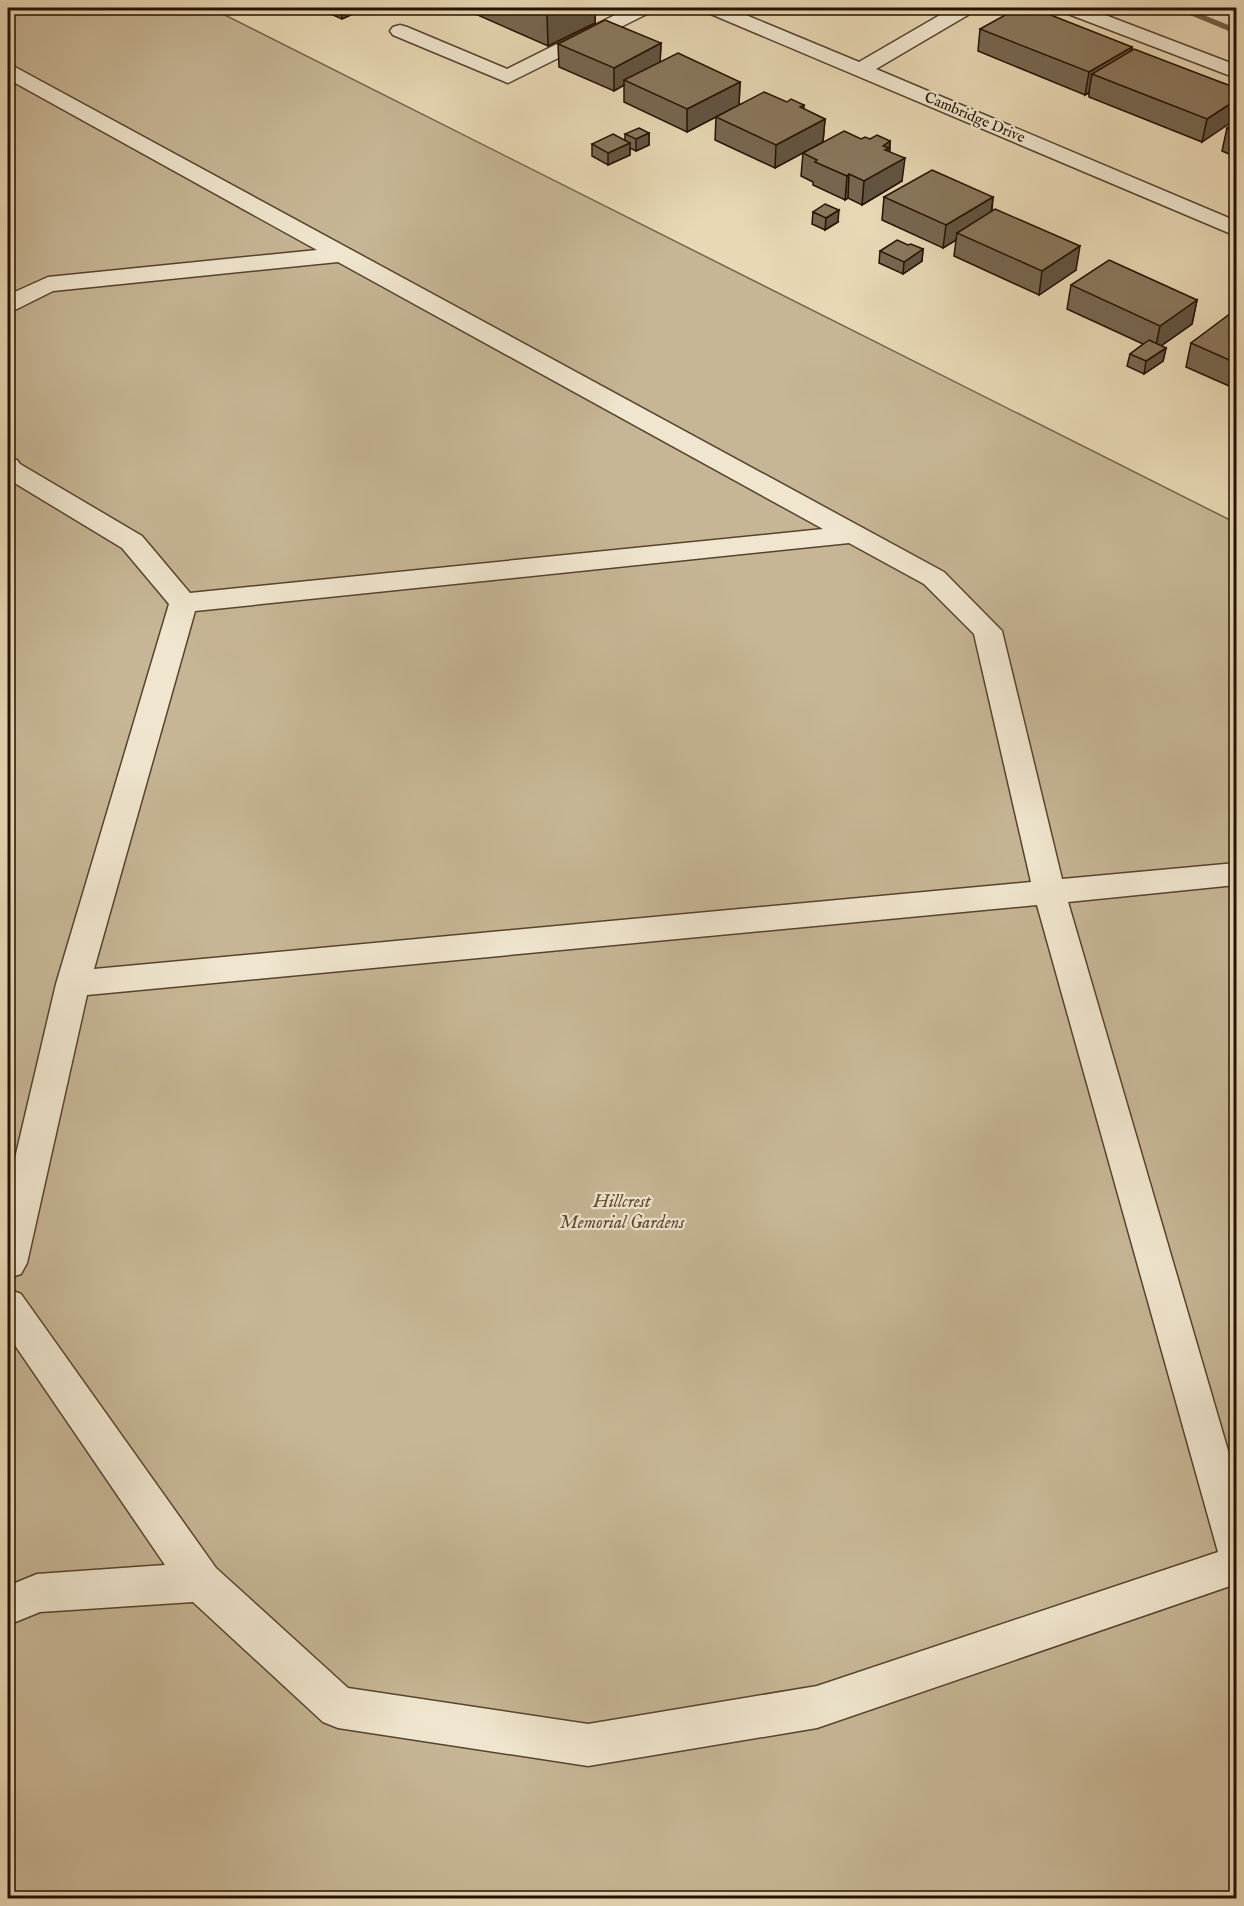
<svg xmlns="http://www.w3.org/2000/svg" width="1244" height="1906" font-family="'IM FELL English',serif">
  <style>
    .green { fill: #c7b696; stroke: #76644b; stroke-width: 1.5 }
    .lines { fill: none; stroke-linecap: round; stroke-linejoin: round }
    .stream { fill: #726047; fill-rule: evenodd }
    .minor-casing { stroke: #56432d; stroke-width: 3 }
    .minor { fill: #f0e6cf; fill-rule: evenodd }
    .wall { fill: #776751; stroke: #251100; stroke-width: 1.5 }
    .shaded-wall { fill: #615442; stroke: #251100; stroke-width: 1.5 }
    .building { fill: #8a785e; stroke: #251100; stroke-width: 1.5 }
    .labels { text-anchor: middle; stroke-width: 4.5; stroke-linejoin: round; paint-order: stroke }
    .far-street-label { font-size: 15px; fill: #251100; stroke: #f0e6cf }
    .park-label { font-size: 18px; font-style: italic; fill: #5e4b34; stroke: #f0e6cf }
  </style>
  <rect width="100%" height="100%" fill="#e8d8b5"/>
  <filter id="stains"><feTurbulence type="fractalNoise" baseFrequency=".00333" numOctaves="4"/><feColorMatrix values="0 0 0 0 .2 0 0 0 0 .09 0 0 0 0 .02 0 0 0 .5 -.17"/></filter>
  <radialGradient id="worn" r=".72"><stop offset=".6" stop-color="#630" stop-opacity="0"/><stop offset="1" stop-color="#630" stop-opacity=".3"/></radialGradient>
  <!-- green -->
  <polygon class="green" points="8,8 211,8 1236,523 1236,1898 8,1898"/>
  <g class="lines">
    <!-- stream -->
    <polygon class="stream" points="1173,8 1186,8 1236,28 1236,34"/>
    <defs>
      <g id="minor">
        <polygon points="629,8 654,8 651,12 508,83 393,35 390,31 393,27 400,25 407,27 507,69"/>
        <polygon points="703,8 729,8 859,62 952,8 976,8 973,12 876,69 1236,221 1236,236 706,12"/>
        <polygon points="1060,8 1087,8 1236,65 1236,78 1063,12"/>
        <path d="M8 65 15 67 944 572 1002 631 1062 879 1236 863V885L1068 902 1236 1478V1584L817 1728 588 1766 338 1728 323 1722 193 1602 40 1612 8 1625V1586L37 1574 165 1565 8 1335V1289L21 1294 216 1568 348 1688 588 1724 817 1686 1218 1552 1037 905 87 995 27 1263 21 1274 8 1278V1188L56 984 169 604 122 548 8 479V458L17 460 20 464 142 536 190 593 823 529 338 262 53 291 17 309 8 311V295L48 277 317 250 8 79ZM849 543 924 584 974 634 1031 882 94 969 195 611Z"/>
      </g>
    </defs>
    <!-- minor casing -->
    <use href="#minor" class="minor-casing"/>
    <!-- minor -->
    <use href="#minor" class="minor"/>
  </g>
  <!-- wall -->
  <g class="wall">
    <polygon points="317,8 366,8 342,19"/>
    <polygon points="462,8 595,8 595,23 548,46"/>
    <polygon points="851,8 876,8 866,13"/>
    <polygon points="980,29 1132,47 1132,50 1236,88 1202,142 1089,97 1089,93 1085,95 978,51"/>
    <polygon points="661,43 660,62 740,82 739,105 687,132 624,102 624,85 614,91 559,67 558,44"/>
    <polygon points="787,102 804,105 804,109 825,119 823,142 775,168 715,140 716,117"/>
    <polygon points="1236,122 1236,157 1222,151 1227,128"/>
    <polygon points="649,133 649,145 636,151 630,148 630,155 608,165 592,156 592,144 625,140 625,134"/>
    <polygon points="861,139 890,141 890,152 902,181 862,205 848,198 845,200 813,185 813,182 801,176 803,153"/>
    <polygon points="884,197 993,197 992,211 1076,270 1039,295 954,256 956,240 943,248 882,220"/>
    <polygon points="813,212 838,222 825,230 812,224"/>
    <polygon points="908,245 923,249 922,261 903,274 879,263 880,251"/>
    <polygon points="1071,285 1197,300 1192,324 1161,346 1166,348 1163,361 1144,374 1127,366 1130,354 1143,344 1067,309"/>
    <polygon points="1236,311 1236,389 1186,367 1191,343"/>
  </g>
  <!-- shaded-wall -->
  <g class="shaded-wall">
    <polygon points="341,8 366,8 342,19"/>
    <polygon points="561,8 595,8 595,23 548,46 547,14"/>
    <polygon points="866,8 876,8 866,13"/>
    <polygon points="661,43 660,66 624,80 624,85 614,91 614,68"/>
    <polygon points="1132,47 1128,69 1092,74 1089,92 1085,95 1089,72"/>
    <polygon points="740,82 739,105 687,132 687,109"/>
    <polygon points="1236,100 1236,119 1202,142 1207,119"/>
    <polygon points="825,119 823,142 775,168 776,145"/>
    <polygon points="649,133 649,145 636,151 636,139"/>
    <polygon points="890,141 888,165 905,158 902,181 862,205 864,181 883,146"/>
    <polygon points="630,143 630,155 608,165 608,153"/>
    <polygon points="849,174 848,198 845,200 847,176"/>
    <polygon points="993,197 990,220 957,233 956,240 943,248 946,225"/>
    <polygon points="839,210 838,222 825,230 826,218"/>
    <polygon points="1080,246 1076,270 1039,295 1042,271"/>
    <polygon points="923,249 922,261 903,274 904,262"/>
    <polygon points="1197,300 1192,324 1155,350 1160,326"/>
    <polygon points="1166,348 1163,361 1144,374 1146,361"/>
  </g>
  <!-- building -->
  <g class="building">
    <polygon points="532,8 561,8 547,14"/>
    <polygon points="1018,8 1033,8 1132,47 1089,72 980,29"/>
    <polygon points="605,20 661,43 614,68 558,44"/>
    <polygon points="1134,49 1236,88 1236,100 1207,119 1092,74"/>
    <polygon points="678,53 740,82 687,109 624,80"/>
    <polygon points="764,92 787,102 791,99 804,105 800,107 825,119 776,145 716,117"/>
    <polygon points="1236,122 1236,132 1227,128"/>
    <polygon points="639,128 649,133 636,139 625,134"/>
    <polygon points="844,131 861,139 865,137 870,139 877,135 890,141 883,146 889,148 885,150 905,158 864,181 849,174 847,176 815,162 817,160 803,153"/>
    <polygon points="613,134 630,143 608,153 592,144"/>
    <polygon points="932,170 993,197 946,225 884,197"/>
    <polygon points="825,204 839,210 826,218 813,212"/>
    <polygon points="995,209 1080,246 1042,271 957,233"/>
    <polygon points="897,240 908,245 911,244 923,249 904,262 880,251"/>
    <polygon points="1109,260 1197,300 1160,326 1071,285"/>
    <polygon points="1235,310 1236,311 1236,363 1191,343"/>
    <polygon points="1149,340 1166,348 1146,361 1130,354"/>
  </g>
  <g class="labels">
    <!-- far-street labels -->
    <g class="far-street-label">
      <text transform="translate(975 117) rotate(23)" y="5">Cambridge Drive</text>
    </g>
    <!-- park labels -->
    <g class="park-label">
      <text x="622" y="1207">Hillcrest<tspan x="622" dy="21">Memorial Gardens</tspan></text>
    </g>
  </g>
  <!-- margin -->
  <rect width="1244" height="1906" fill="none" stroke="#e8d8b5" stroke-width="30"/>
  <rect x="9" y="9" width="1226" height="1888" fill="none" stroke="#251100" stroke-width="3"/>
  <rect x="15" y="15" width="1214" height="1876" fill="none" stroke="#251100" stroke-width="1.5"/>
  <rect width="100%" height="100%" filter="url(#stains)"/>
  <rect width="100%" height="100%" fill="url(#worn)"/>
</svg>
